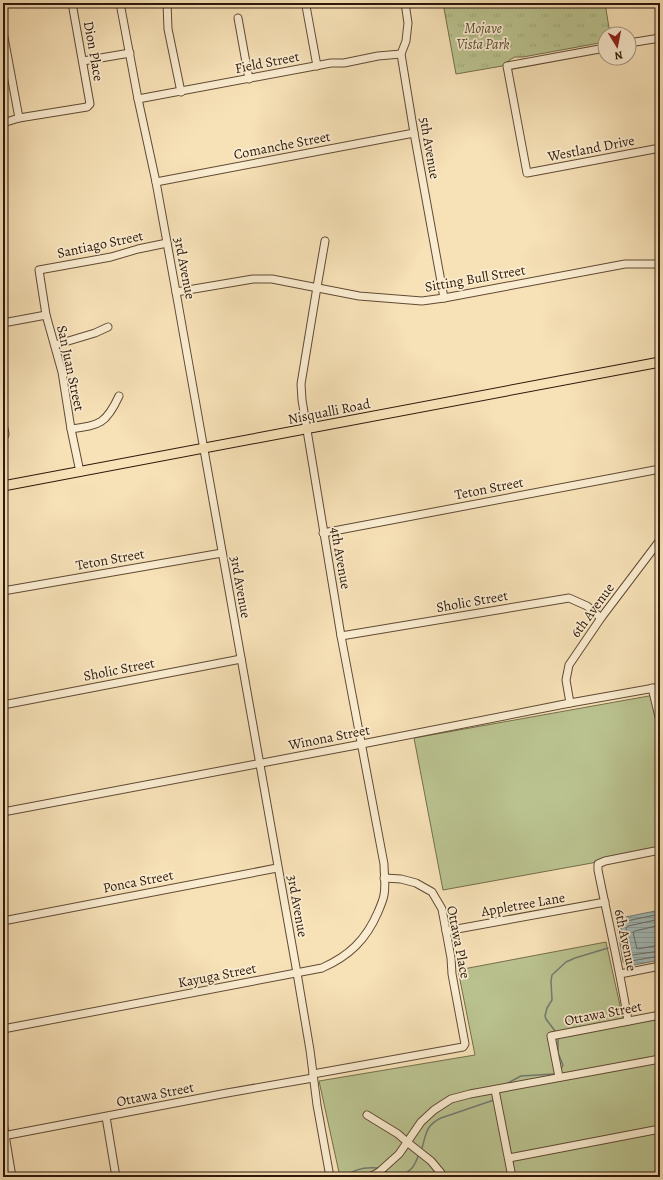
<svg xmlns="http://www.w3.org/2000/svg" width="663" height="1180" font-family="Alegreya,serif">
  <style>
    .grass { fill: #bac390; stroke: #746e4c }
    .park { fill: url(#park-tufts); stroke: #746e4c }
    .water { fill: url(#water-rules); stroke: #737a73 }
    .lines { fill: none; stroke-linecap: round; stroke-linejoin: round }
    .shore { stroke: #686a62; stroke-width: 1 }
    .stream { stroke: #737a73; stroke-width: 1.5 }
    .minor-casing { stroke: #604a34; stroke-width: 9 }
    .major-casing { stroke: #2d1809; stroke-width: 11 }
    .minor { stroke: #faecd0; stroke-width: 7 }
    .major { stroke: #f7e1b7; stroke-width: 9 }
    .labels { text-anchor: middle; stroke-width: 3.5; stroke-linejoin: round; paint-order: stroke }
    .park-label { font-size: 14px; font-style: italic; fill: #574b32; stroke: #faecd0 }
    .street-label { font-size: 14px; fill: #2d1809; stroke: #faecd0 }
  </style>
  <defs>
    <pattern id="park-tufts" width="24" height="20" patternUnits="userSpaceOnUse"><rect width="24" height="20" fill="#bac390"/><path d="M3 7l-1-3M5 7V3M7 7l1-3M15 17l-1-3M17 17v-4M19 17l1-3" fill="none" stroke="#a0a77b"/></pattern>
    <pattern id="water-rules" width="6" height="5" patternUnits="userSpaceOnUse"><rect width="6" height="5" fill="#a2bbba"/><path d="M0 2.5h6" fill="none" stroke="#8ca09f"/></pattern>
  </defs>
  <rect width="100%" height="100%" fill="#f7e1b7"/>
  <filter id="stains"><feTurbulence type="fractalNoise" baseFrequency=".005" numOctaves="4"/><feColorMatrix values="0 0 0 0 .2 0 0 0 0 .09 0 0 0 0 .02 0 0 0 .5 -.17"/></filter>
  <radialGradient id="worn" r=".72"><stop offset=".6" stop-color="#630" stop-opacity="0"/><stop offset="1" stop-color="#630" stop-opacity=".3"/></radialGradient>
  <!-- grass -->
  <g class="grass">
    <polygon points="660,694 660,847 592,863 443,890 414,738"/>
    <polygon points="606,942 623,1019 660,1013 660,1177 340,1177 319,1081 475,1055 458,970"/>
  </g>
  <!-- park -->
  <polygon class="park" points="443,3 605,3 610,34 605,34 605,42 523,57 515,57 511,59 502,66 456,74"/>
  <!-- water -->
  <polygon class="water" points="660,910 660,960 629,966 623,962 616,919"/>
  <g class="lines">
    <!-- shore -->
    <g class="shore">
      <polyline points="660,914 622,922 620,924 627,960 631,961 660,956"/>
      <polyline points="660,919 628,926 626,928 632,955 660,951"/>
      <polyline points="660,925 635,931 633,932 637,949 660,945"/>
    </g>
    <!-- stream -->
    <g class="stream">
      <polyline points="555,1031 546,1019 545,1016 547,1008 552,1000 551,981 552,975 566,962 575,958 608,948"/>
      <polyline points="558,1038 558,1053 563,1065 560,1071"/>
      <polyline points="504,1085 521,1076 554,1074"/>
      <path d="M422 1148C426 1134 426 1125 441 1118L494 1100"/>
      <path d="M386 1172C394 1177 405 1176 412 1168 415 1165 417 1159 419 1154"/>
      <path d="M345 1177C354 1168 368 1167 379 1168"/>
    </g>
    <defs>
      <g id="minor">
        <polyline points="120,3 138,99 156,182 176,292 297,973 310,1050 317,1105 330,1177"/>
        <polyline points="167,3 168,29 181,92"/>
        <polyline points="405,3 408,23 406,41 401,54 414,133 444,298"/>
        <polyline points="306,6 317,66"/>
        <polyline points="238,18 249,79"/>
        <polyline points="3,32 19,118"/>
        <polyline points="629,43 660,38"/>
        <polyline points="605,48 507,66 527,173 660,148"/>
        <polyline points="83,61 130,53"/>
        <polyline points="138,99 331,63 344,63 378,56 401,54"/>
        <polyline points="3,123 19,118 87,107 90,104 72,3"/>
        <polyline points="156,182 414,133"/>
        <polyline points="176,292 253,279 272,279 359,296 422,301 444,298 625,264 654,264 660,265"/>
        <polyline points="3,323 46,315"/>
        <polyline points="55,345 95,333 108,327"/>
        <polyline points="3,424 5,434 3,439"/>
        <path d="M71 429C100 425 106 424 119 396"/>
        <polyline points="80,472 71,429 62,372 46,315 39,270 111,257 138,249 167,243"/>
        <polyline points="323,533 660,469"/>
        <polyline points="3,591 222,553"/>
        <polyline points="341,636 569,598 587,606 601,618"/>
        <polyline points="652,688 660,721"/>
        <polyline points="570,703 566,680 569,665 601,618 660,540"/>
        <polyline points="3,705 241,659"/>
        <polyline points="3,812 362,744 570,703 660,687"/>
        <polyline points="3,921 277,868"/>
        <polyline points="446,931 605,902"/>
        <polyline points="620,974 660,966"/>
        <path d="M628 1021C620 970 608 920 598 870V864L605 861 660 850"/>
        <path d="M3 1029 322 968C349 956 366 940 378 912 380 907 383 901 384 895 386 885 384 873 384 864L341 636 302 400 301 384 317 287 325 241"/>
        <polyline points="313,1074 463,1047 465,1044 452,974 451,958 442,909 432,892 416,883 401,879 384,878"/>
        <polyline points="559,1077 551,1036 660,1015"/>
        <polyline points="495,1090 512,1177"/>
        <polyline points="367,1115 398,1134 407,1142 431,1161 441,1173 443,1177"/>
        <polyline points="106,1117 116,1177"/>
        <polyline points="3,1123 12,1177"/>
        <polyline points="3,1136 227,1093 313,1078"/>
        <polyline points="509,1158 660,1129"/>
        <polyline points="372,1177 372,1176 379,1172 399,1154 421,1122 434,1110 451,1099 470,1094 660,1059"/>
      </g>
      <polyline id="major" points="3,486 660,362"/>
    </defs>
    <!-- minor casing -->
    <use href="#minor" class="minor-casing"/>
    <!-- major casing -->
    <use href="#major" class="major-casing"/>
    <!-- minor -->
    <use href="#minor" class="minor"/>
    <!-- major -->
    <use href="#major" class="major"/>
  </g>
  <g class="labels">
    <!-- park labels -->
    <g class="park-label">
      <text x="483" y="33">Mojave<tspan x="483" dy="16">Vista Park</tspan></text>
    </g>
    <!-- street labels -->
    <g class="street-label">
      <text transform="translate(94 51) rotate(80)" y="5">Dion Place</text>
      <text transform="translate(267 62) rotate(-11)" y="5">Field Street</text>
      <text transform="translate(282 145) rotate(-11)" y="5">Comanche Street</text>
      <text transform="translate(430 148) rotate(80)" y="5">5th Avenue</text>
      <text transform="translate(591 148) rotate(-11)" y="5">Westland Drive</text>
      <text transform="translate(100 244) rotate(-12)" y="5">Santiago Street</text>
      <text transform="translate(185 268) rotate(79)" y="5">3rd Avenue</text>
      <text transform="translate(475 278) rotate(-10)" y="5">Sitting Bull Street</text>
      <text transform="translate(71 368) rotate(78)" y="5">San Juan Street</text>
      <text transform="translate(329 411) rotate(-11)" y="5">Nisqualli Road</text>
      <text transform="translate(489 488) rotate(-11)" y="5">Teton Street</text>
      <text transform="translate(341 558) rotate(80)" y="5">4th Avenue</text>
      <text transform="translate(110 559) rotate(-10)" y="5">Teton Street</text>
      <text transform="translate(241 587) rotate(80)" y="5">3rd Avenue</text>
      <text transform="translate(472 601) rotate(-10)" y="5">Sholic Street</text>
      <text transform="translate(592 610) rotate(-54)" y="5">6th Avenue</text>
      <text transform="translate(119 669) rotate(-11)" y="5">Sholic Street</text>
      <text transform="translate(329 737) rotate(-11)" y="5">Winona Street</text>
      <text transform="translate(138 881) rotate(-11)" y="5">Ponca Street</text>
      <text transform="translate(523 904) rotate(-10)" y="5">Appletree Lane</text>
      <text transform="translate(298 906) rotate(80)" y="5">3rd Avenue</text>
      <text transform="translate(626 940) rotate(78)" y="5">6th Avenue</text>
      <text transform="translate(459 942) rotate(79)" y="5">Ottawa Place</text>
      <text transform="translate(217 975) rotate(-11)" y="5">Kayuga Street</text>
      <text transform="translate(603 1013) rotate(-11)" y="5">Ottawa Street</text>
      <text transform="translate(155 1094) rotate(-11)" y="5">Ottawa Street</text>
    </g>
  </g>
  <!-- margin -->
  <rect width="663" height="1180" fill="none" stroke="#f7e1b7" stroke-width="16"/>
  <rect x="4" y="4" width="655" height="1172" fill="none" stroke="#2d1809" stroke-width="2"/>
  <rect x="8" y="8" width="647" height="1164" fill="none" stroke="#2d1809"/>
  <!-- north arrow -->
  <g transform="translate(617 46) rotate(170)"><circle r="19" fill="#faecd0" stroke="#a89780"/>
  <path d="M0-3L7 15L0 10L-7 15Z" fill="#8f2418"/>
  <text y="-6" font-size="11" font-weight="bold" text-anchor="middle" fill="#2d1809">N</text>
  </g>
  <rect width="100%" height="100%" filter="url(#stains)"/>
  <rect width="100%" height="100%" fill="url(#worn)"/>
</svg>
